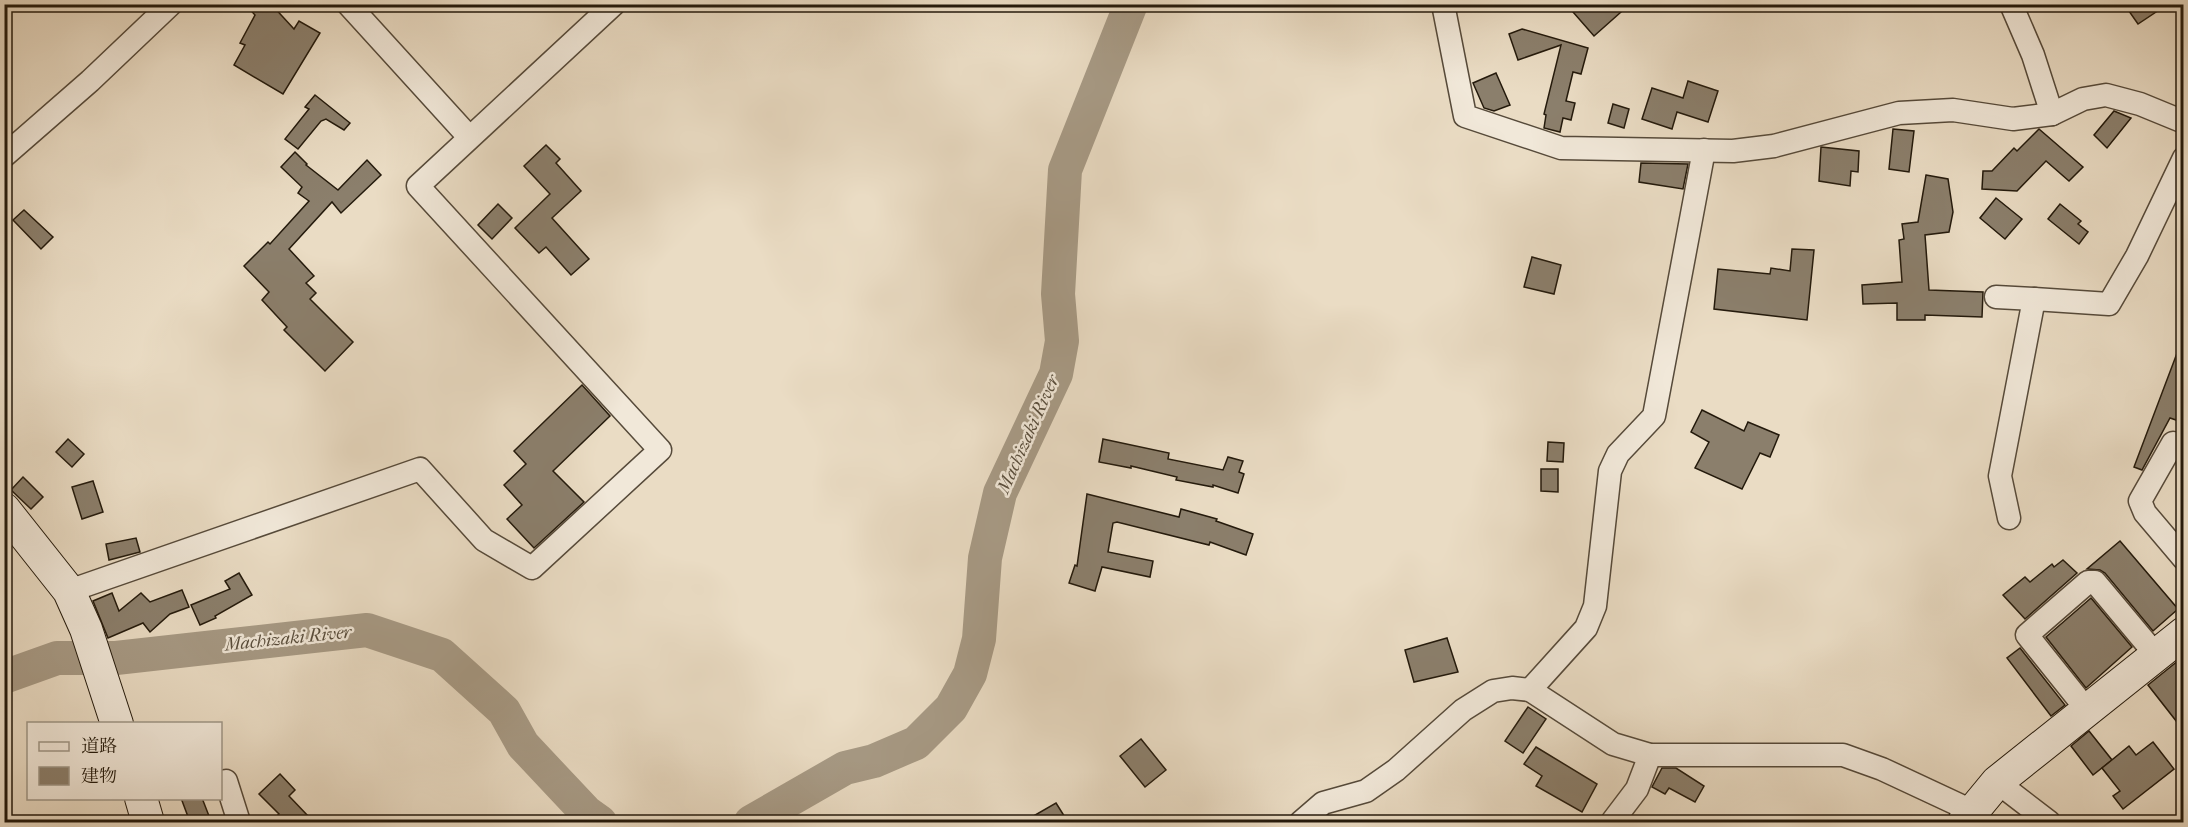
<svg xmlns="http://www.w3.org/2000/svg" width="2188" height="827" font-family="'IM FELL French Canon','Noto Serif JP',serif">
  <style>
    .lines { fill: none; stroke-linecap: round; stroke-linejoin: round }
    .river { stroke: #a79a85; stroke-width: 34 }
    .building { fill: #8b7f6c; stroke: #241a0c; stroke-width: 1.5 }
    .street-casing { stroke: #564a3a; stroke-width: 25 }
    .secondary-casing { stroke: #241a0c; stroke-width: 34 }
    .street { stroke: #f1e8d9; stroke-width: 22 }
    .secondary { stroke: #f1e8d9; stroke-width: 32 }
    .labels { text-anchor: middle; stroke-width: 5; stroke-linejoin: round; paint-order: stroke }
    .water-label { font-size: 18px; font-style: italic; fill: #584d3c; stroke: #f1e8d9 }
  </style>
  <rect width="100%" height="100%" fill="#eadcc4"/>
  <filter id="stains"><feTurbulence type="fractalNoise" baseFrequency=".00333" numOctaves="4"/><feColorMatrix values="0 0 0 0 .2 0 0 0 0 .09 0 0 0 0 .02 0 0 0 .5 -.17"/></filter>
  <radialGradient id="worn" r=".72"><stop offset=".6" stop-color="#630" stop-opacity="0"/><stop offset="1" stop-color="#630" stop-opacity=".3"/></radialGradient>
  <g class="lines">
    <!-- river -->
    <g class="river">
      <polyline points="4,677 57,658 116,658 367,630 442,655 504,711 523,745 586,812 600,822"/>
      <polyline points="751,822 845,768 874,761 916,743 951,708 970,674 979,639 985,558 1000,493 1056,374 1062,341 1058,294 1065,170 1131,4"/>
    </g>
  </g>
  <!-- building -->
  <g class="building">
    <polygon points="245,4 271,4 294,29 299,21 320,33 283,94 234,65 245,45 240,43 255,15"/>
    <polygon points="1566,4 1630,4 1594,36"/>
    <polygon points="2124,4 2168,4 2138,24"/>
    <polygon points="1522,29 1588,48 1581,74 1573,72 1566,101 1575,103 1571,120 1563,118 1560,132 1544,128 1546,115 1544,114 1561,45 1518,60 1509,34"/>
    <polygon points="1496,73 1510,105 1494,111 1484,108 1473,83"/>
    <polygon points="1688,81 1718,91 1708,122 1677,112 1672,129 1642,119 1652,88 1683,98"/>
    <polygon points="315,95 350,123 344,130 326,119 321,121 298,149 285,139 309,109 305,107"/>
    <polygon points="1613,104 1629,109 1624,128 1608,123"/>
    <polygon points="2114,111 2131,118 2107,148 2094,135"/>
    <polygon points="1893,129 1914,131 1909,172 1889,169"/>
    <polygon points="2039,129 2083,167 2069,181 2046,161 2017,191 1982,189 1983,171 1992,171 2014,148 2017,151"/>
    <polygon points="546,145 560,159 556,163 581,191 552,218 589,259 571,275 546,247 539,253 515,228 550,194 524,166"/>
    <polygon points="1821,147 1859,151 1858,172 1851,171 1850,186 1819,181"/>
    <polygon points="295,152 307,164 306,165 338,190 367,160 381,175 341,213 332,202 289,249 314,276 306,283 316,293 310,299 353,342 325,371 284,330 287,327 262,300 269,292 244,266 268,242 270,244 309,201 298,193 302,187 281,167"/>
    <polygon points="1641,163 1688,164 1683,189 1639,182"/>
    <polygon points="1926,175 1948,179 1953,212 1949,232 1925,235 1929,290 1983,292 1982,317 1925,315 1925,320 1897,320 1897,303 1863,304 1862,285 1902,282 1899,240 1904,239 1902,224 1918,222"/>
    <polygon points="1996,198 2022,219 2005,239 1980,218"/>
    <polygon points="498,204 512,218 492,239 478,225"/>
    <polygon points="2060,204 2081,221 2078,224 2088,232 2079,244 2048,219"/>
    <polygon points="24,210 53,237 41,249 13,220"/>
    <polygon points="1792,249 1814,250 1807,320 1714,309 1718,269 1770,274 1771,268 1790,271"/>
    <polygon points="1532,257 1561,265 1554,294 1524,287"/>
    <polygon points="2182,340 2184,400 2176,420 2170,418 2142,470 2134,467"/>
    <polygon points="582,385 610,416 553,471 584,502 534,548 507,519 522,505 504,485 526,464 514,451"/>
    <polygon points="1702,410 1744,431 1748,422 1779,435 1770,457 1760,453 1742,489 1695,468 1709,442 1691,432"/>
    <polygon points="68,439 84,454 72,467 56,452"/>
    <polygon points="1103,439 1169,453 1168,459 1223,470 1228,457 1243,461 1239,472 1244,474 1238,493 1213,485 1213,487 1176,480 1177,477 1131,466 1131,468 1099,462"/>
    <polygon points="1548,442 1564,443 1563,462 1547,461"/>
    <polygon points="1541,469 1558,469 1558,492 1541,491"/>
    <polygon points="23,477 43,497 31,509 11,490"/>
    <polygon points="93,481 103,512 82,519 72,487"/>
    <polygon points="1087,494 1179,517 1181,509 1217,519 1216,521 1253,534 1246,555 1210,542 1209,545 1117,522 1113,523 1108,552 1153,561 1150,577 1102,567 1095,591 1069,583 1075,565 1077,566"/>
    <polygon points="136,538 140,552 109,560 106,544"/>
    <polygon points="2120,541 2178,609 2153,631 2105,573 2100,570 2087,569"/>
    <polygon points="2063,560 2077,573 2025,619 2003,595 2025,577 2030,582 2052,564 2054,567"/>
    <polygon points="239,573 252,595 215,616 216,618 200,625 191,605 230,589 225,581"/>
    <polygon points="182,590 189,607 170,614 150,632 143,623 108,638 93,601 112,593 119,611 141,593 150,602"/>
    <polygon points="2091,598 2132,647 2086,688 2046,637"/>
    <polygon points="1447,638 1458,672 1414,682 1405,650"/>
    <polygon points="2020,648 2065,705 2051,716 2007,658"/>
    <polygon points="2184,656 2184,731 2148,685"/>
    <polygon points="1528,707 1546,719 1523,753 1505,741"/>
    <polygon points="2089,731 2112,760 2093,775 2071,746"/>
    <polygon points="1141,739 1166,770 1145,787 1120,756"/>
    <polygon points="2153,742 2174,769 2123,809 2113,796 2120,791 2102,768 2129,746 2136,755"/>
    <polygon points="1536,747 1597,784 1582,812 1536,786 1542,776 1524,764"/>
    <polygon points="1662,768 1676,768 1704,786 1695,802 1669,788 1665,794 1652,787"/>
    <polygon points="280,774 295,790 289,796 308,816 300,822 270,822 279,814 259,794"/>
    <polygon points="181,798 202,798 209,816 190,822"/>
    <polygon points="1056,803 1068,822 1023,822"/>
  </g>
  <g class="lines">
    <defs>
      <g id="street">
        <polyline points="348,4 469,137"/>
        <polyline points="1443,4 1465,116 1561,148 1733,151 1774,146 1899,113 1953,110 2013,119 2052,114 2083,99 2106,95 2140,104 2184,122"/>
        <polyline points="2011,4 2033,55 2052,114"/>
        <polyline points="4,156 90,81 171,4"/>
        <polyline points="1996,297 2034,299"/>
        <polyline points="2173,443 2140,501 2145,513 2184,559"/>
        <polyline points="2009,518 2000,476 2034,299 2109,304 2137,256 2184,158"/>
        <polyline points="69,591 420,469 484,540 532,568 660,450 418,186 614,4"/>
        <polyline points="1530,690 1586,628 1595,606 1610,471 1618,454 1654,416 1704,150"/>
        <polyline points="2087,710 2027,635 2088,582 2095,582 2156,655"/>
        <polyline points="226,781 239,822"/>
        <polyline points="1997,782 2049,822"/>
        <polyline points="1301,822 1323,803 1366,791 1396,770 1463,710 1493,691 1512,688 1530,690 1613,744 1650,755 1843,755 1882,769 1972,811"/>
        <polyline points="1612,822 1637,789 1650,755"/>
      </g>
      <g id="secondary">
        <polyline points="4,509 69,591 86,629 117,724"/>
        <polyline points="141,798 148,822"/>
        <polyline points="1964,822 1997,782 2184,633"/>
      </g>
    </defs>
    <!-- street casing -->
    <use href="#street" class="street-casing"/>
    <!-- secondary casing -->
    <use href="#secondary" class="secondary-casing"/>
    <!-- street -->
    <use href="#street" class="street"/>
    <!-- secondary -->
    <use href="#secondary" class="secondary"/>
  </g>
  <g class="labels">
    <!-- water labels -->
    <g class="water-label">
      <text transform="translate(1028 434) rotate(-66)" y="6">Machizaki River</text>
      <text transform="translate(288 638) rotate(-6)" y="6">Machizaki River</text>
    </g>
  </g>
  <!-- margin -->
  <rect width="2188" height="827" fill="none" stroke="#eadcc4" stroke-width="24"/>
  <rect x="6" y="6" width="2176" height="815" fill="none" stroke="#241a0c" stroke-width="3"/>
  <rect x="12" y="12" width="2164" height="803" fill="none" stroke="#241a0c" stroke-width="1.5"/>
  <!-- legend -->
  <rect x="27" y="722" width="195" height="78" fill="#f1e8d9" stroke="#9f9687" stroke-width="1.5"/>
  <rect x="39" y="742" width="30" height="9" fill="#f1e8d9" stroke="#9f9687" stroke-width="1.5"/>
  <text x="81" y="752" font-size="18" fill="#241a0c">道路</text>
  <rect x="39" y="767" width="30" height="18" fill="#8b7f6c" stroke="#9f9687" stroke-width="1.5"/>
  <text x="81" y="782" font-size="18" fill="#241a0c">建物</text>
  <rect width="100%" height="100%" filter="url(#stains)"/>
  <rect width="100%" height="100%" fill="url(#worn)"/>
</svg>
